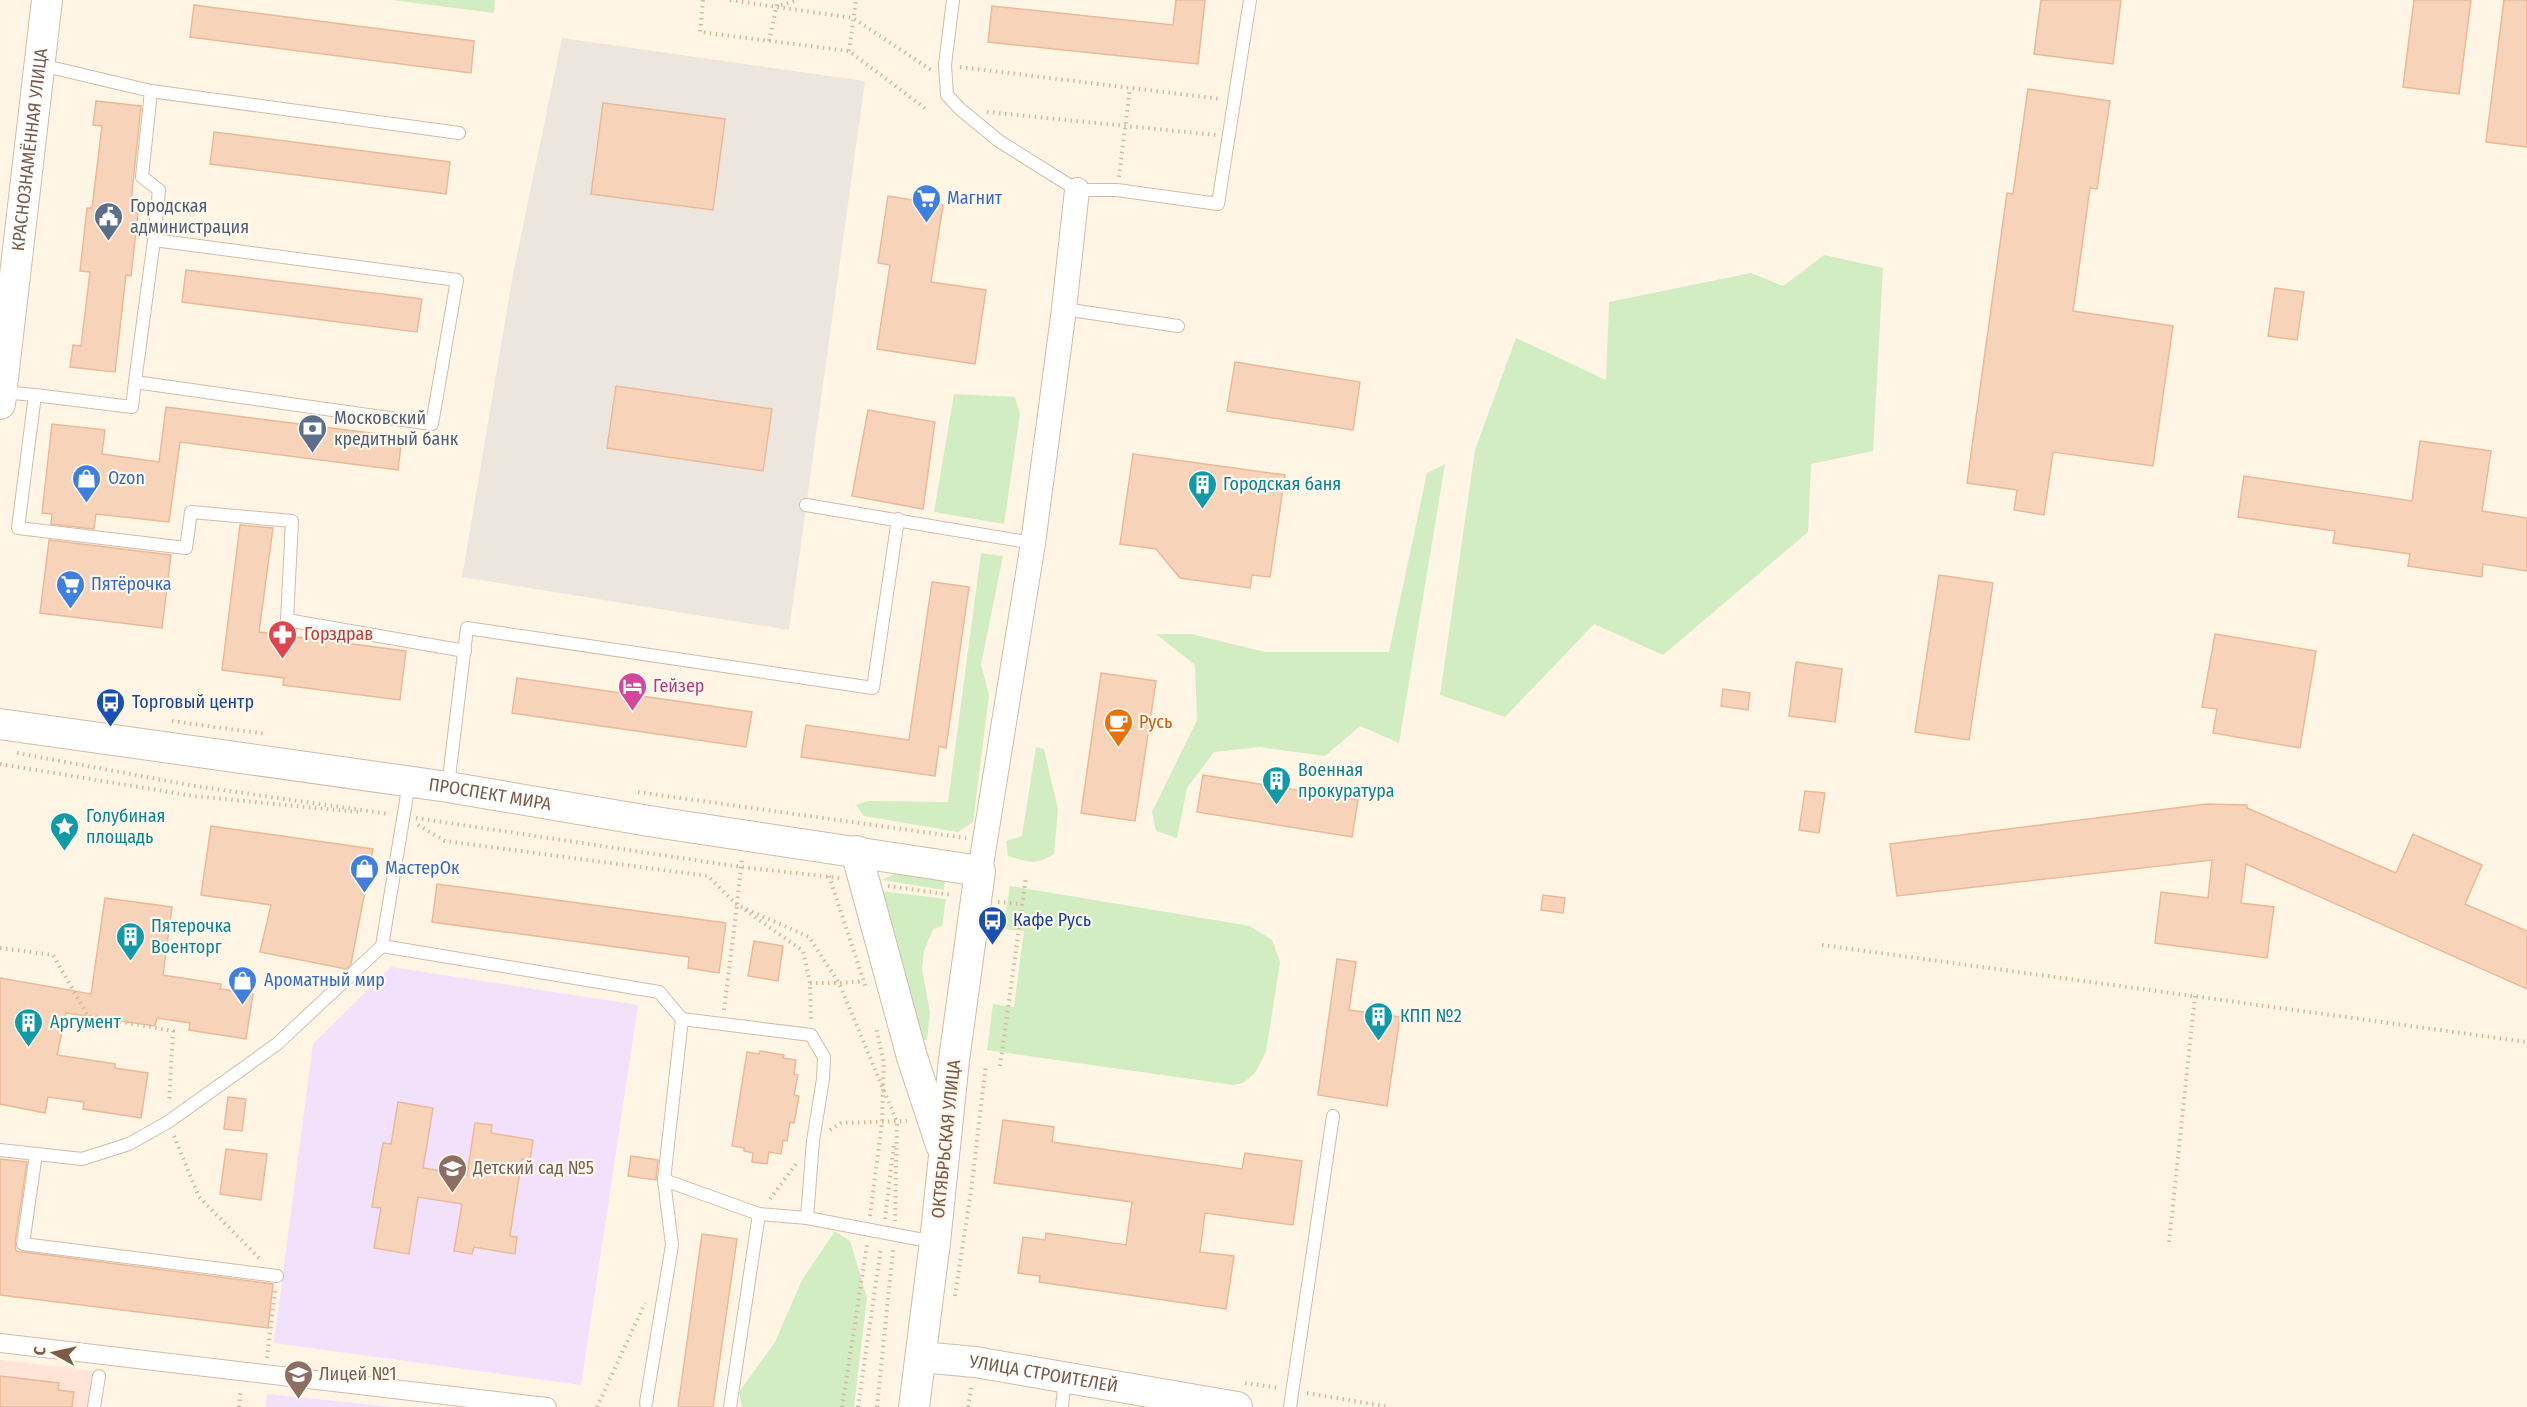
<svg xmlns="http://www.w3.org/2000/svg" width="2527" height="1407" font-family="'Fira Sans Condensed',sans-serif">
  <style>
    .commercial { fill: #ffe4d7 }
    .industrial { fill: #ede6df }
    .education { fill: #f2e1fa }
    .green { fill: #d1edc1 }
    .building { fill: #f6d3b9; stroke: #eaba98; stroke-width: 1.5 }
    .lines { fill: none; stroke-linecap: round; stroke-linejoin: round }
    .service-casing { stroke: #d0bca9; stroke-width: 14 }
    .pedestrian-casing { stroke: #d0bca9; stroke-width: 20 }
    .minor-casing { stroke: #d0bca9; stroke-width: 26 }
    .tertiary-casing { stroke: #d0bca9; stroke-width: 32 }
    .path { stroke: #dbb79c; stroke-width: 4; stroke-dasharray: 1.5 4.5; stroke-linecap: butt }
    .service { stroke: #fff; stroke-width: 12 }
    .pedestrian { stroke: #fff; stroke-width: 18 }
    .minor { stroke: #fff; stroke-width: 24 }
    .tertiary { stroke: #fff; stroke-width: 30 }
    .labels { text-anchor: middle; stroke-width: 4.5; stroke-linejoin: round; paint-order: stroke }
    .street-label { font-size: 18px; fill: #795b47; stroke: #fff8ec }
    .shop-label { font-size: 18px; fill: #366cbe; stroke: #fff8ec; text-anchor: start }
    .service-label { font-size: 18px; fill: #4e5e75; stroke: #fff8ec; text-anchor: start }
    .culture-label { font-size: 18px; fill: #0d838f; stroke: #fff8ec; text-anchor: start }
    .health-label { font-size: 18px; fill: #be3a42; stroke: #fff8ec; text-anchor: start }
    .hotel-label { font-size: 18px; fill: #b23c85; stroke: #fff8ec; text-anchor: start }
    .transit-label { font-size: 18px; fill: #164399; stroke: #fff8ec; text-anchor: start }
    .food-label { font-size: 18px; fill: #c56008; stroke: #fff8ec; text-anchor: start }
    .education-label { font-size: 18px; fill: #785e54; stroke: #fff8ec; text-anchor: start }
  </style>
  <rect width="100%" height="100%" fill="#fef5e4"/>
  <!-- commercial -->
  <polygon class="commercial" points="0,1360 96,1371 92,1407 0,1407"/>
  <!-- industrial -->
  <polygon class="industrial" points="562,38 865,81 789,630 462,577 513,274"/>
  <!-- education -->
  <g class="education">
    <polygon points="391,967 638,1005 581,1385 274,1343 313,1044"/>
    <polygon points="267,1394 393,1407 266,1407"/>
  </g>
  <!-- green -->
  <g class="green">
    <polygon points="392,0 495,0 494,13"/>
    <polygon points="1824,255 1883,268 1873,451 1811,464 1808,532 1663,655 1594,624 1505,717 1440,695 1475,450 1516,338 1606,380 1609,302 1751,273 1783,286"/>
    <polygon points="954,394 1015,397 1020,414 1004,524 934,512"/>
    <polygon points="1445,464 1399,743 1360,726 1325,756 1260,747 1214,752 1187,788 1177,838 1156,831 1152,812 1197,720 1195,665 1156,634 1191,634 1265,652 1389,652 1427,473"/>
    <polygon points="981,553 1003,556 981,664 989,695 973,822 958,832 864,816 856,805 868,801 948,802"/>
    <path d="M1036 747 1044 749 1058 809 1054 854C1035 866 1029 862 1008 856L1006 841 1022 836Z"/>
    <polygon points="898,872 934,875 945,882 944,890 882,880"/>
    <polygon points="1010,886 1250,926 1272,940 1280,962 1266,1052 1255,1073 1243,1083 1233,1085 987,1050 993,1004 1014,1007 1024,931 1003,929"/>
    <polygon points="880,891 946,899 942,926 933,929 924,951 922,969 930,1013 927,1040 921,1040"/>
    <polygon points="835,1231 850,1241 867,1298 854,1407 742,1407 739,1392 775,1342 802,1280"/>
  </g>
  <!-- building -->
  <g class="building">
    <polygon points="1176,0 1205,0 1198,64 988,42 992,6 1173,25"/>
    <polygon points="2041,0 2121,0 2113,64 2034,54"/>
    <polygon points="2414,0 2471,0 2459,94 2403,87"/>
    <polygon points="2504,0 2527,0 2527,147 2486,142"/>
    <polygon points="194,5 474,41 471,73 190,37"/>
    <polygon points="2028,89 2110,101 2097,189 2090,188 2073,311 2173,326 2153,466 2053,452 2044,515 2014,510 2017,490 1967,483 2007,193 2013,194"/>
    <polygon points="96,101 141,106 130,212 138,213 131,276 126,275 115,372 70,367 73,345 81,346 90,272 80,271 87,208 92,208 102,126 93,125"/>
    <polygon points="603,103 725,119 713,210 591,194"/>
    <polygon points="214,132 450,162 446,194 210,164"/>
    <polygon points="888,196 943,205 931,282 986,290 975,364 877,349 890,265 878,263"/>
    <polygon points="186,270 422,299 417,332 182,302"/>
    <polygon points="2275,288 2304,292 2297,340 2268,336"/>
    <polygon points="1235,362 1360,382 1353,430 1227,411"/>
    <polygon points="616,386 772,409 763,471 607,448"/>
    <polygon points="166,407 402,437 398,470 180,442 169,522 96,514 94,529 51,524 52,514 42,513 52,424 105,430 102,454 159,462"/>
    <polygon points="868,410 935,422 923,509 852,496"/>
    <polygon points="2420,441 2491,451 2482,511 2527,518 2527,571 2483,564 2482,577 2408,566 2410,554 2333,543 2335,531 2238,517 2244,476 2412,501"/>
    <polygon points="1133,454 1285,475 1270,577 1252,575 1250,588 1180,578 1156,549 1120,544"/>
    <polygon points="240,525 273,528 259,632 406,651 400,700 283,685 284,678 222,670"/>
    <polygon points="49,540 171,555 162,628 40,613"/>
    <polygon points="1939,575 1993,583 1969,740 1915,732"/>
    <polygon points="932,582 969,587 946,748 939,746 935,776 801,757 806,725 909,740"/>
    <polygon points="2215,634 2316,651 2300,748 2213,733 2217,709 2202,707"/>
    <polygon points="1796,662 1842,669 1835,722 1789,716"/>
    <polygon points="1101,673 1156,681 1135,821 1081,813"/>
    <polygon points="517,678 752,712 746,747 512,713"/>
    <polygon points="1723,689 1750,693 1748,710 1721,706"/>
    <polygon points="1203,775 1358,800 1352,837 1197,812"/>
    <polygon points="1805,791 1825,793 1819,833 1799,830"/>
    <polygon points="2207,804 2247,805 2247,808 2396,873 2413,834 2482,865 2465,904 2527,931 2527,989 2246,864 2241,903 2274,907 2267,958 2155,943 2161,892 2208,898 2212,860 1897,896 1890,844"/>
    <polygon points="211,826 373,849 351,964 346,969 260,952 271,905 201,895"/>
    <polygon points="437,884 726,923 719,973 688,968 689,957 432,922"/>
    <polygon points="1543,895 1565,898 1563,913 1541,910"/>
    <polygon points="105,898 172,907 163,975 221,984 220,989 253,994 246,1039 189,1030 190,1023 157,1018 155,1026 66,1013 57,1055 115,1064 115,1068 148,1073 141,1118 83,1109 84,1102 48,1097 45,1113 0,1104 0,978 91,994"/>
    <polygon points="754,941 783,946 778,981 748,976"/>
    <polygon points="1337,959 1356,962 1349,1010 1400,1017 1387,1106 1318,1095"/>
    <polygon points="760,1051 784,1055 783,1058 796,1060 794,1074 798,1075 794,1095 799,1096 794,1123 790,1122 787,1141 783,1140 781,1154 769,1152 767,1164 752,1162 753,1153 744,1151 744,1148 732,1146 747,1052 759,1054"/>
    <polygon points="228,1097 246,1099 242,1131 224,1129"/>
    <polygon points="398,1102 433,1108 423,1168 467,1175 475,1123 492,1125 491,1133 533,1140 530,1160 522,1159 514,1209 510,1236 517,1237 515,1254 474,1247 472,1254 454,1251 462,1204 418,1197 409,1254 374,1248 381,1208 372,1207 375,1188 383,1143 391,1144"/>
    <polygon points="1003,1120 1054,1127 1052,1142 1242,1169 1245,1153 1302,1161 1293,1225 1205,1213 1200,1252 1234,1256 1226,1309 1039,1282 1040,1276 1018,1273 1023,1237 1045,1240 1046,1233 1126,1245 1132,1202 994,1183"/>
    <polygon points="226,1149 267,1154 261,1200 220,1194"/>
    <polygon points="631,1156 658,1160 656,1180 628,1176"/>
    <polygon points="0,1159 27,1162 15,1243 16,1251 273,1284 268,1328 0,1295"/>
    <polygon points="702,1234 737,1239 713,1407 678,1407"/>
    <polygon points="0,1376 59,1383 58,1390 74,1392 72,1407 0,1407"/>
  </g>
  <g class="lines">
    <defs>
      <g id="service">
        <polyline points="953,0 945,65 947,95 960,109 999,141 1077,190 1117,190 1218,204 1250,0"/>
        <polyline points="41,65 151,91 142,177 159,190 154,240"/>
        <polyline points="151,91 459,133"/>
        <polyline points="1064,309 1178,326"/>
        <polyline points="1,392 35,395 18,528 186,548 191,512 292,521 287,620 465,651"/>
        <polyline points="35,395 132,407 135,382 432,424 457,280 154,240 135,382"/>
        <polyline points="806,505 1033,543"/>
        <polyline points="448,786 467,628 873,688 898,519"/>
        <polyline points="382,946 659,992 682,1019 664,1180 759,1214 807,1218 934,1242"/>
        <polyline points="682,1019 811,1035 824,1057 823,1079 813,1141 807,1218"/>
        <polyline points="0,1150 82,1159 129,1144 168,1122 277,1044 382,946 409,783"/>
        <polyline points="36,1154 23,1244 277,1276"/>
        <polyline points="646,1403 672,1245 664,1180"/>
        <polyline points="94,1407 99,1376"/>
        <polyline points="730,1407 759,1214"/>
        <polyline points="1062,1407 1065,1379"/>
        <polyline points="1290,1407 1333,1116"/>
      </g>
      <polyline id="pedestrian" points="0,1343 547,1407"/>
      <polyline id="minor" points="980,871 1033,543 1064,309 1077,190"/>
      <g id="tertiary">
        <path id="s1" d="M0 404 47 0"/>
        <path id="s2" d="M0 724 448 787 655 822 980 871 954 1060 935 1242 914 1407"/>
        <polyline points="856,851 912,1057 941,1145"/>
        <path id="s3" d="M921 1357 975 1362 1237 1407"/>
      </g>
    </defs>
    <!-- service casing -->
    <use href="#service" class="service-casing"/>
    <!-- pedestrian casing -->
    <use href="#pedestrian" class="pedestrian-casing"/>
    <!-- minor casing -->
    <use href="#minor" class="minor-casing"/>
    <!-- tertiary casing -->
    <use href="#tertiary" class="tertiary-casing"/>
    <!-- path -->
    <g class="path">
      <polyline points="703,0 700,32 849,51 926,109"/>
      <polyline points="730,0 853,18 931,70"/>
      <polyline points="781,5 798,0"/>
      <polyline points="769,41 778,0"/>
      <polyline points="849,51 856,0"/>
      <polyline points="960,67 1221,99"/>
      <polyline points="987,112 1216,135"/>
      <polyline points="1119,177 1130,88"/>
      <polyline points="172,721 266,734"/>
      <polyline points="17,753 195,786 389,814"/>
      <polyline points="0,764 193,796 358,812"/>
      <polyline points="638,792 966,838"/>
      <polyline points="416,818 741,867 840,878"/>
      <polyline points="418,825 445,841 708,876 737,905 809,937 839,983 897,1122 895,1221"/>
      <polyline points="829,876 866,988"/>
      <polyline points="888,886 952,895"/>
      <polyline points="998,902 1021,904"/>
      <polyline points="737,904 742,858"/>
      <polyline points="745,910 803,951 810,983 811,1022"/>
      <polyline points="1822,945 2527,1042"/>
      <polyline points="0,948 53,955 88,1016 173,1031 169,1103"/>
      <polyline points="810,983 839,983 863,981"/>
      <polyline points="724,1010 737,905"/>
      <polyline points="1000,1066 1026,877"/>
      <polyline points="830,1130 841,1123 907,1121"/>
      <polyline points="174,1136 199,1197 259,1258"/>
      <polyline points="770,1199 796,1164"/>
      <polyline points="870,1216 882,1122 884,1063 876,1027"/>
      <polyline points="885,1219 894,1143"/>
      <polyline points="2169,1242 2195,996"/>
      <polyline points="955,1296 971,1191 986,1064"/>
      <polyline points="267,1358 275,1291"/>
      <polyline points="1245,1383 1279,1388"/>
      <polyline points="1307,1393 1390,1407"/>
      <polyline points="239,1407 241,1389"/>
      <polyline points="597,1407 645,1303"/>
      <polyline points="842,1407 867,1245"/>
      <polyline points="858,1407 881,1247"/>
      <polyline points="877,1407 893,1250"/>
      <polyline points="968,1407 972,1384"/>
    </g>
    <!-- service -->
    <use href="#service" class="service"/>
    <!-- pedestrian -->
    <use href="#pedestrian" class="pedestrian"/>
    <!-- minor -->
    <use href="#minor" class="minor"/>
    <!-- tertiary -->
    <use href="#tertiary" class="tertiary"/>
  </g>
  <!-- icons -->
  <defs>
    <symbol id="supermarket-pin" viewBox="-11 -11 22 30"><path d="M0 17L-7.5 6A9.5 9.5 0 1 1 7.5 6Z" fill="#3f7fe0" stroke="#fff8ec"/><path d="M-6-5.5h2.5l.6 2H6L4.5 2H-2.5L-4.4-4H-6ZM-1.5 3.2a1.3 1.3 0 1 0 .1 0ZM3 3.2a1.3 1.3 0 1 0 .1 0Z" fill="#fff"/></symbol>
    <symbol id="civic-pin" viewBox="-11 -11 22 30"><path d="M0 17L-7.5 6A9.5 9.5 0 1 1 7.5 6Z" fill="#5c6f8a" stroke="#fff8ec"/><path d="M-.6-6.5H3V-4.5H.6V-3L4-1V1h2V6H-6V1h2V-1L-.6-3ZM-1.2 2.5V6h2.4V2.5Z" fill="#fff"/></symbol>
    <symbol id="bank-pin" viewBox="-11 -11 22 30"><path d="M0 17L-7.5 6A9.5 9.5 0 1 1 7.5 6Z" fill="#5c6f8a" stroke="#fff8ec"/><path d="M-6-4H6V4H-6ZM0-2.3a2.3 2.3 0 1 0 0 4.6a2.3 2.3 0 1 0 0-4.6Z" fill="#fff"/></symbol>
    <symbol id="shop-pin" viewBox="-11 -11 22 30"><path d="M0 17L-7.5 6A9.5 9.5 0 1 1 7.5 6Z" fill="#3f7fe0" stroke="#fff8ec"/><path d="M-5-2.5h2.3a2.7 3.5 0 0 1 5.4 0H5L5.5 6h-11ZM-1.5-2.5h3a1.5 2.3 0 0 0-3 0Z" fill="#fff"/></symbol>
    <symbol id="building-pin" viewBox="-11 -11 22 30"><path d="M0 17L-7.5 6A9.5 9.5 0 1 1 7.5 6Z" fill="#0f9aa8" stroke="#fff8ec"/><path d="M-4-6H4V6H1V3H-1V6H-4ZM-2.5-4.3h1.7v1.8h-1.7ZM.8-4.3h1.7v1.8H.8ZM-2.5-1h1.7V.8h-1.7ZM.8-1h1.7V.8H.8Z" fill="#fff"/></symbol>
    <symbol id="pharmacy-pin" viewBox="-11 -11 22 30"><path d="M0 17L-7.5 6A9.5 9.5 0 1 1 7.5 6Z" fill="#e0444e" stroke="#fff8ec"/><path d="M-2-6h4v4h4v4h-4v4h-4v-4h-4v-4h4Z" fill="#fff"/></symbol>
    <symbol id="hotel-pin" viewBox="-11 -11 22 30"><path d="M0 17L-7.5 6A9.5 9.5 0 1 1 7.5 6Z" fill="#d1479c" stroke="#fff8ec"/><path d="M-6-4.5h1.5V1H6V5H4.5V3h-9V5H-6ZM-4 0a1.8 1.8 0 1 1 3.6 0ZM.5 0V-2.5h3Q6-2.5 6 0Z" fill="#fff"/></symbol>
    <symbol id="bus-pin" viewBox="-11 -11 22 30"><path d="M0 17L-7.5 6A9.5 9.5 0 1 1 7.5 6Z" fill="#1a4fb4" stroke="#fff8ec"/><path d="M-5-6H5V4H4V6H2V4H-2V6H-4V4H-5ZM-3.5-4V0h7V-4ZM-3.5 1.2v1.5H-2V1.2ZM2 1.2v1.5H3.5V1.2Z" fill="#fff"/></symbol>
    <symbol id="cafe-pin" viewBox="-11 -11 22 30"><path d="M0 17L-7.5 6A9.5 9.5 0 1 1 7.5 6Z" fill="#e8710a" stroke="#fff8ec"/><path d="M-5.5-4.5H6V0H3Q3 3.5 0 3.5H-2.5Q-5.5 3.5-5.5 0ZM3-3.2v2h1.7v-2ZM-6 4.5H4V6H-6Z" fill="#fff"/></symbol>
    <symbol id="sight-pin" viewBox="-11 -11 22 30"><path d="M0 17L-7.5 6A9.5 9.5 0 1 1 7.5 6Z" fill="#0f9aa8" stroke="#fff8ec"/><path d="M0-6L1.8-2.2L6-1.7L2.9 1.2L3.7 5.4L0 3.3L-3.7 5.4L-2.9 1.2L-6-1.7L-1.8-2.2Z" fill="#fff"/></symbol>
    <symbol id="school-pin" viewBox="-11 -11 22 30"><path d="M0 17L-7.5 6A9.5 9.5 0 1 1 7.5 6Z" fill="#8d6e63" stroke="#fff8ec"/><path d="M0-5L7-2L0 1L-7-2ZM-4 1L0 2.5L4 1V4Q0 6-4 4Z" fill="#fff"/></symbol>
  </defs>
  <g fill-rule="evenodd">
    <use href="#supermarket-pin" x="910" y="182" width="33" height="45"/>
    <use href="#civic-pin" x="92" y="200" width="33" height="45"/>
    <use href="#bank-pin" x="296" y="412" width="33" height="45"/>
    <use href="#shop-pin" x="70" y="462" width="33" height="45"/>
    <use href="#building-pin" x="1186" y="468" width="33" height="45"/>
    <use href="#supermarket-pin" x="54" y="568" width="33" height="45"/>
    <use href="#pharmacy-pin" x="266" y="618" width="33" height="45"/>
    <use href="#hotel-pin" x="616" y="670" width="33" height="45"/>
    <use href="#bus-pin" x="94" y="686" width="33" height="45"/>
    <use href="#cafe-pin" x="1102" y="706" width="33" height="45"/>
    <use href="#building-pin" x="1260" y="764" width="33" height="45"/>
    <use href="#sight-pin" x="48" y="810" width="33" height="45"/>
    <use href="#shop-pin" x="348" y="852" width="33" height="45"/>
    <use href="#bus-pin" x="976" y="904" width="33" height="45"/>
    <use href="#building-pin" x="114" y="920" width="33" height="45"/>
    <use href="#shop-pin" x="226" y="964" width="33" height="45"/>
    <use href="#building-pin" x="1362" y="1000" width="33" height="45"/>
    <use href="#building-pin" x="12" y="1006" width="33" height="45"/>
    <use href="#school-pin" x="436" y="1152" width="33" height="45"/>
    <use href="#school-pin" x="282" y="1358" width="33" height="45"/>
  </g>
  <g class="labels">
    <!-- street labels -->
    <g class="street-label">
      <text dy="6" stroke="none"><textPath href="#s1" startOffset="256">КРАСНОЗНАМЁННАЯ УЛИЦА</textPath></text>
      <text dy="6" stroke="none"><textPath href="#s2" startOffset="495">ПРОСПЕКТ МИРА</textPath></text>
      <text transform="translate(946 1139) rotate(-84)" y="6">ОКТЯБРЬСКАЯ УЛИЦА</text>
      <text dy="6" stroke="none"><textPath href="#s3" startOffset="124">УЛИЦА СТРОИТЕЛЕЙ</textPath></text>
    </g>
    <!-- shop labels -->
    <g class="shop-label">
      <text x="947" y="204">Магнит</text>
      <text x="108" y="484">Ozon</text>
      <text x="91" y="590">Пятёрочка</text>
      <text x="385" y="874">МастерОк</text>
      <text x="264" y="986">Ароматный мир</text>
    </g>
    <!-- service labels -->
    <g class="service-label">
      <text x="130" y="212">Городская<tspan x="130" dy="21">администрация</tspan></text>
      <text x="334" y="424">Московский<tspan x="334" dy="21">кредитный банк</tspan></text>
    </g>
    <!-- culture labels -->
    <g class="culture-label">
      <text x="1223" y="490">Городская баня</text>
      <text x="1298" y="776">Военная<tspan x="1298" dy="21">прокуратура</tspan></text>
      <text x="86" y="822">Голубиная<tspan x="86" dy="21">площадь</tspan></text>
      <text x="151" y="932">Пятерочка<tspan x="151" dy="21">Военторг</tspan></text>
      <text x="1400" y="1022">КПП №2</text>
      <text x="50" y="1028">Аргумент</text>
    </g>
    <!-- health labels -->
    <g class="health-label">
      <text x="304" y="640">Горздрав</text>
    </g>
    <!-- hotel labels -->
    <g class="hotel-label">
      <text x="653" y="692">Гейзер</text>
    </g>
    <!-- transit labels -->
    <g class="transit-label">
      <text x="132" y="708">Торговый центр</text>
      <text x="1013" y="926">Кафе Русь</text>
    </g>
    <!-- food labels -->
    <g class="food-label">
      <text x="1139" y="728">Русь</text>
    </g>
    <!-- education labels -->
    <g class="education-label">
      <text x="473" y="1174">Детский сад №5</text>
      <text x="319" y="1380">Лицей №1</text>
    </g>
  </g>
  <!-- north arrow -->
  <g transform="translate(54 1353) rotate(278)" stroke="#fff8ec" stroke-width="4.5" paint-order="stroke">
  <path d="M0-4.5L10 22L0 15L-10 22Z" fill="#795b47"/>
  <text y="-9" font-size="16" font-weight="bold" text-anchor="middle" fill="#795b47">С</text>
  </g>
</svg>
